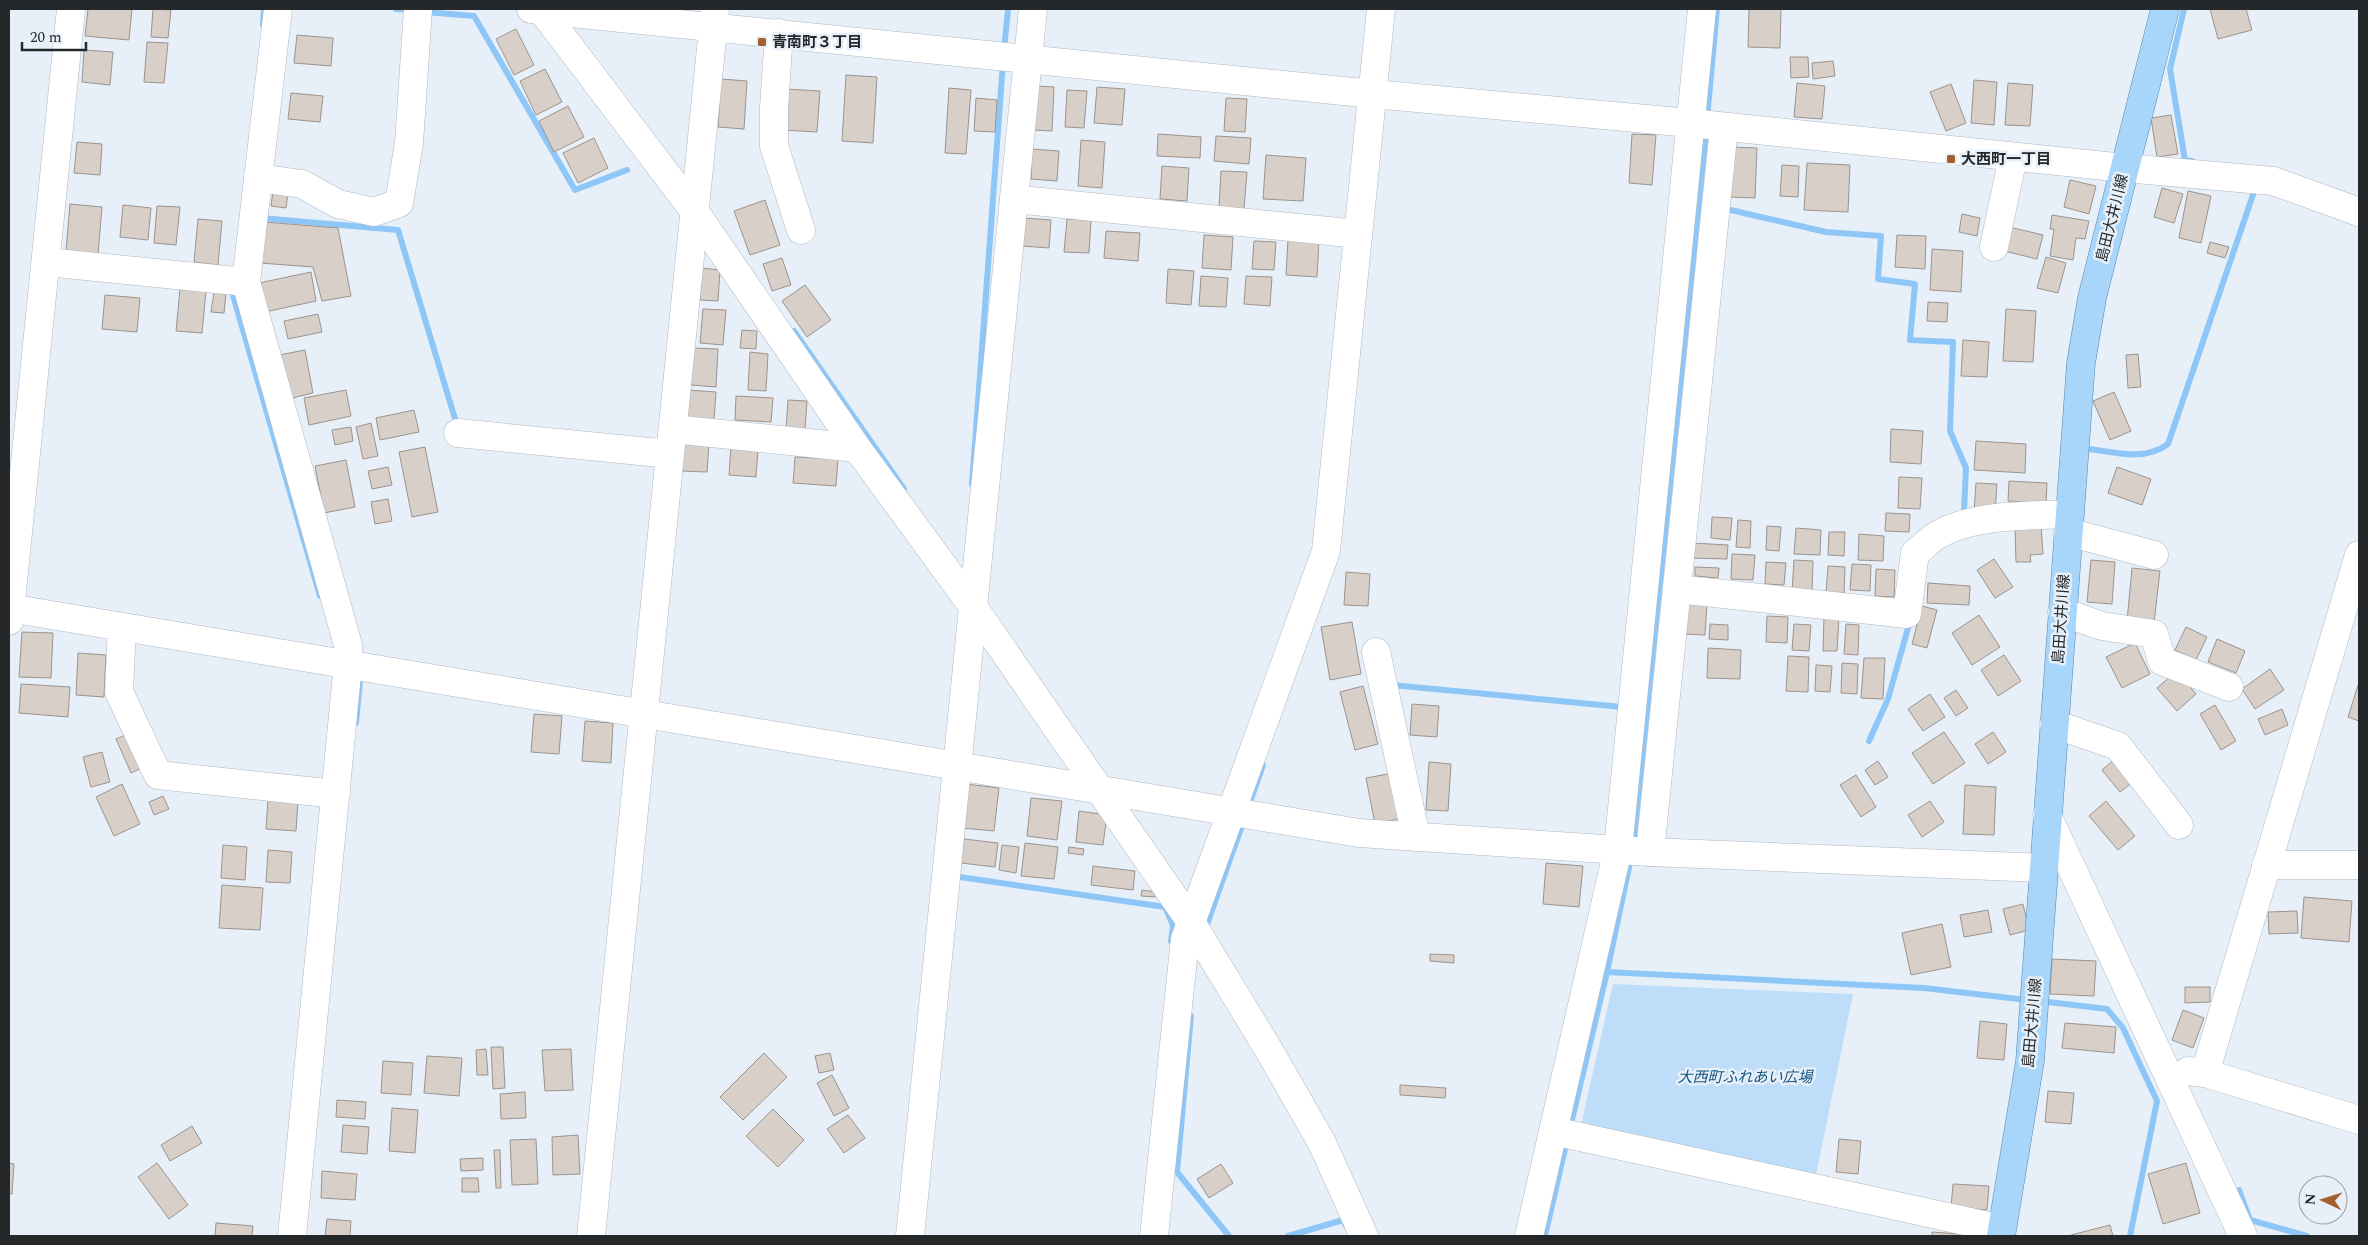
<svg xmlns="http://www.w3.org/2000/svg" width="2368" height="1245" font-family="Spectral,'Noto Sans JP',serif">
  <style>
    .green { fill: #beddf8 }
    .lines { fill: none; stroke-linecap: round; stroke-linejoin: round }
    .stream { stroke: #8ec7f7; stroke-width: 6 }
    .building { fill: #d8cfc8; stroke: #9c938d }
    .minor-casing { stroke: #b0b8c0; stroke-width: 29 }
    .major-casing { stroke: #5486b0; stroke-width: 29 }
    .minor { stroke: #fff; stroke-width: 28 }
    .major { stroke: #a8d5fa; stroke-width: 28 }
    .poi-dot { fill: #a4612f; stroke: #e7f0f8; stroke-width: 2 }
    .labels { text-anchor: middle; stroke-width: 5; stroke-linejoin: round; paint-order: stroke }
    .poi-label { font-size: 15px; font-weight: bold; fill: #25282b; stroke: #e7f0f8; text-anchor: start }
    .street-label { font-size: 15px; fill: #25282b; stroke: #e7f0f8 }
    .park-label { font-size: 15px; font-style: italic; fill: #155481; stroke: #e7f0f8 }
  </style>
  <rect width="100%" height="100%" fill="#e7f0f8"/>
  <!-- green -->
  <polygon class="green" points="1613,984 1853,994 1815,1180 1580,1129"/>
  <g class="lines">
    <!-- stream -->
    <g class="stream">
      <polyline points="396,9 412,10"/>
      <polyline points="2184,9 2170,69 2185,160 2192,161"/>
      <polyline points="425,12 474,16 575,190 627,170"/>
      <polyline points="263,25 264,9"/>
      <polyline points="1004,50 1008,9"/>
      <polyline points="1707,119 1717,9"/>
      <polyline points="1722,208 1826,232 1881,236 1878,279 1915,284 1910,340 1953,342 1950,431 1966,468 1964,511 1961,515"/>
      <polyline points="261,218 398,230 456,422"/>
      <polyline points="233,286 232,292 320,596"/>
      <polyline points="794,331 904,489"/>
      <path d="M2090 449C2117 453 2145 461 2168 444L2256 186"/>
      <polyline points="972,484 1003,62"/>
      <polyline points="356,674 360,681 356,723"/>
      <polyline points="1392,685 1622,707"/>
      <polyline points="1869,741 1888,699 1910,621"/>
      <polyline points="1248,808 1263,765"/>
      <polyline points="1633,846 1706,132"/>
      <polyline points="1631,858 1607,972 1924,988 2027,1000"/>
      <polyline points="953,876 1165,907 1173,925 1171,941"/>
      <polyline points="1205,930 1244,820"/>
      <polyline points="2040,1001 2107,1009 2123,1028 2157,1101 2130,1236"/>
      <polyline points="1191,1016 1177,1172 1229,1236"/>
      <polyline points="1570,1128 1607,972"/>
      <polyline points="2239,1190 2250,1220 2307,1236"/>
      <polyline points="1288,1236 1343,1220 1346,1226"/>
      <polyline points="1545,1236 1567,1140"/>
    </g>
  </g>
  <!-- building -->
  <g class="building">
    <polygon points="88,9 132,9 129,40 85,36"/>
    <polygon points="153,9 171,10 168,38 151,37"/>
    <polygon points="1749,9 1781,9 1780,48 1748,47"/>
    <polygon points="2210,9 2246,9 2252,30 2218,39"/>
    <polygon points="516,29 534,65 514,75 496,39"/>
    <polygon points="297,35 333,38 331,66 294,63"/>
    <polygon points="147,42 168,43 164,83 144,82"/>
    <polygon points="84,50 113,52 110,85 82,82"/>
    <polygon points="1790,57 1808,57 1809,77 1791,78"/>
    <polygon points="1833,61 1835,76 1813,79 1812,63"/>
    <polygon points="545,69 562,102 536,115 520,81"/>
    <polygon points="846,75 877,77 873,143 842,141"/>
    <polygon points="721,79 747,81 744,129 718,127"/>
    <polygon points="1974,80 1997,82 1994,125 1971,123"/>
    <polygon points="1797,83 1825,86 1822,119 1794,117"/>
    <polygon points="2008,83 2033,85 2030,126 2005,125"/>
    <polygon points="1951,84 1966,123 1946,131 1930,92"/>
    <polygon points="1036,86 1054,87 1052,131 1033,130"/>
    <polygon points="1097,87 1125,89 1122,125 1094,123"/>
    <polygon points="949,88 971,90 966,154 945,153"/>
    <polygon points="786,89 820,91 817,132 783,130"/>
    <polygon points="1067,90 1087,91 1084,128 1065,127"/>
    <polygon points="291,93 323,96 320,122 288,119"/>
    <polygon points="976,98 997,100 995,132 974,131"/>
    <polygon points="1226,98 1247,99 1245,132 1224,131"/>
    <polygon points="568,106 584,137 554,152 539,121"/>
    <polygon points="2171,115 2178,154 2157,157 2151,118"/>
    <polygon points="1158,134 1201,137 1200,158 1157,156"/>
    <polygon points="1632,134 1656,135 1652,185 1629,183"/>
    <polygon points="1216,136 1251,138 1249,164 1214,161"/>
    <polygon points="594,138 608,168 578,183 563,153"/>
    <polygon points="1081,140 1105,142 1102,188 1078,186"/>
    <polygon points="77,142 102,144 100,175 74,173"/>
    <polygon points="1731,147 1757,148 1755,198 1729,197"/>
    <polygon points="1032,149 1059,151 1057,181 1031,179"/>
    <polygon points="1266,155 1306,158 1303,201 1263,199"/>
    <polygon points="1807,163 1850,165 1848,212 1804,210"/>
    <polygon points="1782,165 1799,166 1798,197 1780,196"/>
    <polygon points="1162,166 1189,168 1187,201 1160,199"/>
    <polygon points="1221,171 1247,172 1244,209 1219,208"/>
    <polygon points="2070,180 2096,186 2089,214 2064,207"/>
    <polygon points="2162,188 2183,194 2174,223 2154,217"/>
    <polygon points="273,191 288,193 286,208 271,206"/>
    <polygon points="2188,191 2211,196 2201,243 2179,238"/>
    <polygon points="765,200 780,245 750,255 734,211"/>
    <polygon points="70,204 102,207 98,254 66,251"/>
    <polygon points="123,205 151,208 148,240 120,237"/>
    <polygon points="157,206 180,207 176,245 154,243"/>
    <polygon points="1962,214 1980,218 1977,236 1959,232"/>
    <polygon points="2052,215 2089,221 2085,239 2076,238 2073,260 2050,256 2054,229 2050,229"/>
    <polygon points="1024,218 1051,220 1049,248 1022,246"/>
    <polygon points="198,219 222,221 218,265 194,262"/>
    <polygon points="1067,219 1091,220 1089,253 1064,252"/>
    <polygon points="264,222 338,228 351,296 322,301 313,267 260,263"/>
    <polygon points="2009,227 2043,235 2037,259 2004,251"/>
    <polygon points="1106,231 1140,233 1138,261 1104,258"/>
    <polygon points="1204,235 1233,237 1231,270 1202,268"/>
    <polygon points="1897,235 1926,236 1925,269 1895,267"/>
    <polygon points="1288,239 1319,241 1317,277 1286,275"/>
    <polygon points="1254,241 1276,242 1274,270 1252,269"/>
    <polygon points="2210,242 2229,247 2225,258 2207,253"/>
    <polygon points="1932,249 1963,251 1961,292 1930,290"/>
    <polygon points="2046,257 2066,263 2058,293 2037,288"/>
    <polygon points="782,258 791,285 772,291 763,264"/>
    <polygon points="702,268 720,270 718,301 700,300"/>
    <polygon points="1168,269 1194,271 1191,305 1166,303"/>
    <polygon points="311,272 316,301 265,312 259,283"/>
    <polygon points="1201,276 1228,278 1226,307 1199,306"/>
    <polygon points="1246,276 1272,277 1270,306 1244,304"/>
    <polygon points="805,285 831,320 807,337 782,301"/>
    <polygon points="180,289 206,291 202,333 176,331"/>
    <polygon points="214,292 226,293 224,313 211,312"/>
    <polygon points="105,295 140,298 137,332 102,329"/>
    <polygon points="1928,302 1948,303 1947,322 1927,321"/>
    <polygon points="703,309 726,310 723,345 700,343"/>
    <polygon points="2006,309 2036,311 2033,362 2003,361"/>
    <polygon points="318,314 322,332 288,339 284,321"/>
    <polygon points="742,330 757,331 756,349 740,348"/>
    <polygon points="1963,340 1989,342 1987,377 1961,376"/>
    <polygon points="694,348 718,349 716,387 691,385"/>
    <polygon points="305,350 313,393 288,399 279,355"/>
    <polygon points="750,352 768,354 766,391 748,390"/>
    <polygon points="2138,354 2141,387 2128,388 2126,355"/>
    <polygon points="346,390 351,416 309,425 304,398"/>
    <polygon points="688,390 716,392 714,421 686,420"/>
    <polygon points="2114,392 2131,431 2110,440 2093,401"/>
    <polygon points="736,396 773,398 771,422 735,420"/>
    <polygon points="788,400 807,401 805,430 786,429"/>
    <polygon points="414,410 419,432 380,440 376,418"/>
    <polygon points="371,423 378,456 363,459 356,427"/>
    <polygon points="351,427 353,441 335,445 332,430"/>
    <polygon points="1891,429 1923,431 1921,464 1890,462"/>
    <polygon points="1976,441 2026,444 2025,473 1974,470"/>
    <polygon points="682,442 709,444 707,472 681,471"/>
    <polygon points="425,447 438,512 412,517 399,452"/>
    <polygon points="731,447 758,449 756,477 729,475"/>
    <polygon points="795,457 838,459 836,486 793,483"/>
    <polygon points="346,460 355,507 324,513 315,466"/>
    <polygon points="388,467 392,485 372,489 368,471"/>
    <polygon points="2117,467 2151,479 2142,505 2108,493"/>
    <polygon points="1899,477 1922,478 1920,509 1898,508"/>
    <polygon points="2009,481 2047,483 2046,503 2008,501"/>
    <polygon points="1976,483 1997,484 1995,514 1974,513"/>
    <polygon points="388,499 392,521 375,524 371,502"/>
    <polygon points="1886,513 1910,514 1909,532 1885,531"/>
    <polygon points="1712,517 1732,518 1730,540 1711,538"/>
    <polygon points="1738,520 1751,521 1750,548 1736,547"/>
    <polygon points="2041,525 2043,554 2030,555 2031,562 2016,562 2015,526"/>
    <polygon points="1767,526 1781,527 1779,551 1766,550"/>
    <polygon points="1796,528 1821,530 1820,555 1794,554"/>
    <polygon points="1829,532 1845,532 1844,556 1828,555"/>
    <polygon points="1859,534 1884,536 1883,561 1858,560"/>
    <polygon points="1692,543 1728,545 1727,559 1691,558"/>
    <polygon points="1732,554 1755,555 1753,580 1731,579"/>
    <polygon points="1994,559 2013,587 1995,598 1977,570"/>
    <polygon points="1794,560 1813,561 1812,592 1792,591"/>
    <polygon points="2091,560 2115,562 2112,604 2087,602"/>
    <polygon points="1766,562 1786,563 1784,585 1765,584"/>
    <polygon points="1852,564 1871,565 1870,591 1850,590"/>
    <polygon points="1828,566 1845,567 1844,593 1826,592"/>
    <polygon points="1695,567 1719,568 1718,578 1695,576"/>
    <polygon points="2132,568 2160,571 2154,623 2127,621"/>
    <polygon points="1876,569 1895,570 1894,597 1875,596"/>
    <polygon points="1346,572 1370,574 1368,606 1344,605"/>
    <polygon points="1928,583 1970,586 1969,605 1927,603"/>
    <polygon points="1685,603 1707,604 1705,635 1684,634"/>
    <polygon points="1922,606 1937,610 1927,648 1912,644"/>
    <polygon points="1979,615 2000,647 1972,665 1952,633"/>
    <polygon points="1767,616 1788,617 1787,643 1766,642"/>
    <polygon points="1824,617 1839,617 1837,651 1823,651"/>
    <polygon points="1352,622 1361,674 1330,680 1321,627"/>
    <polygon points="1710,624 1728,625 1728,640 1709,639"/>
    <polygon points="1794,624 1811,625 1809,651 1792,650"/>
    <polygon points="1846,624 1859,625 1858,655 1844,654"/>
    <polygon points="2186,627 2207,637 2196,660 2175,650"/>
    <polygon points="22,632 53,633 51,678 19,677"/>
    <polygon points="2217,639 2245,651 2236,673 2208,662"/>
    <polygon points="2135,643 2150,674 2122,688 2106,657"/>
    <polygon points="1708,648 1741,650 1740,679 1707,678"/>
    <polygon points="78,653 106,655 104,697 76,695"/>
    <polygon points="2004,655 2021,681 1998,696 1981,670"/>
    <polygon points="1788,656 1809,657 1808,692 1786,691"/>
    <polygon points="1864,658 1885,658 1883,699 1861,698"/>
    <polygon points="1842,663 1858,664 1857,694 1841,693"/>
    <polygon points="1816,665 1832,666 1830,692 1815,691"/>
    <polygon points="2270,669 2284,690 2255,709 2242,689"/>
    <polygon points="2177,671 2196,694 2177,711 2157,688"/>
    <polygon points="2359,682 2359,721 2348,717"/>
    <polygon points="21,684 70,687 68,717 19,713"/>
    <polygon points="1363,686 1378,744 1355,750 1340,692"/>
    <polygon points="1956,690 1968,708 1956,716 1944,698"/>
    <polygon points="1930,694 1945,717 1923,731 1908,709"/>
    <polygon points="1412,704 1439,706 1437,737 1410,735"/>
    <polygon points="2215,705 2236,741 2221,750 2200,714"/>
    <polygon points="2282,709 2288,725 2265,735 2258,719"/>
    <polygon points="534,714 562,716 559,754 531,752"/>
    <polygon points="585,721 613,723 611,763 582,761"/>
    <polygon points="1944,732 1965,763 1933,784 1912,753"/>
    <polygon points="1993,732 2006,752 1988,764 1975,744"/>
    <polygon points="130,733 144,767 131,773 116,739"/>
    <polygon points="102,752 110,782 91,787 83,757"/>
    <polygon points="2115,759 2133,782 2120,792 2102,770"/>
    <polygon points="1878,761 1888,777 1875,785 1865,770"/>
    <polygon points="1429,762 1451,764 1448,811 1426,810"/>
    <polygon points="1393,773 1403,818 1375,824 1366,778"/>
    <polygon points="1856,775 1876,807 1861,817 1840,785"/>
    <polygon points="122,784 140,824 114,836 96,797"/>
    <polygon points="966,784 999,788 994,831 961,828"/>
    <polygon points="1965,785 1996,787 1994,835 1963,834"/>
    <polygon points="163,796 169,809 154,815 149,802"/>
    <polygon points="1031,798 1062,801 1057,840 1027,836"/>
    <polygon points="268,799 298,801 296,831 266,829"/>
    <polygon points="1930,801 1944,822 1922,837 1908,815"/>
    <polygon points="2106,801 2135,836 2118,850 2089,816"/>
    <polygon points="1079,811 1107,815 1103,845 1076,842"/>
    <polygon points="964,839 998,843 995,867 961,863"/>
    <polygon points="1025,843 1058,847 1054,879 1021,876"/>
    <polygon points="223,845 247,847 245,880 221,878"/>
    <polygon points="1002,845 1019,847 1016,873 999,870"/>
    <polygon points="1069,847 1084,849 1083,855 1068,853"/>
    <polygon points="268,850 292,852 290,883 266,882"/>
    <polygon points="1546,863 1583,866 1579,907 1543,904"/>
    <polygon points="1093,866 1135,871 1133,890 1091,885"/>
    <polygon points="222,885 263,888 260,930 219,928"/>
    <polygon points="1142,890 1156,892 1155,897 1141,896"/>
    <polygon points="2304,897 2352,901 2349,942 2301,938"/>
    <polygon points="2023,904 2029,930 2010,935 2003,909"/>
    <polygon points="1988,910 1992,932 1964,937 1960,915"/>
    <polygon points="2297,911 2298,933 2269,934 2268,912"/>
    <polygon points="1942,924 1951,967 1911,975 1902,933"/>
    <polygon points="1430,954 1454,955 1454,963 1430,961"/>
    <polygon points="2052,959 2096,961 2094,996 2050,994"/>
    <polygon points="2185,987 2210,987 2210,1002 2185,1003"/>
    <polygon points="2183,1010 2204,1018 2193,1048 2172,1040"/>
    <polygon points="1980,1021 2007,1024 2004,1060 1977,1058"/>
    <polygon points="2065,1023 2116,1027 2114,1053 2062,1048"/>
    <polygon points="491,1047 503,1047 505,1088 493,1089"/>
    <polygon points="486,1049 488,1075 477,1075 476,1050"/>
    <polygon points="571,1049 573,1090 545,1091 542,1050"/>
    <polygon points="764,1053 787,1077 743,1120 720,1097"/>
    <polygon points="830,1053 834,1070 819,1073 815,1056"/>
    <polygon points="427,1056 462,1058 459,1096 424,1093"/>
    <polygon points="383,1061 413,1063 411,1095 381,1093"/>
    <polygon points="832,1075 849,1108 834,1116 817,1083"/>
    <polygon points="1400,1085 1446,1088 1445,1098 1400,1095"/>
    <polygon points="2048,1091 2074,1093 2071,1124 2045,1122"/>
    <polygon points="525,1092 526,1118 501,1119 500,1094"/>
    <polygon points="337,1100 366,1102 365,1119 336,1117"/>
    <polygon points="392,1108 418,1110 415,1153 389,1151"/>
    <polygon points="773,1109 804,1140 778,1167 746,1136"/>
    <polygon points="848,1115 865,1138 844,1153 827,1129"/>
    <polygon points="343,1125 369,1127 367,1154 341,1152"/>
    <polygon points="192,1126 202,1143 170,1161 161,1145"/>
    <polygon points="578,1135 580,1174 553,1175 552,1137"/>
    <polygon points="536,1139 538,1184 512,1185 510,1140"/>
    <polygon points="1839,1139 1861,1141 1858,1174 1836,1172"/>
    <polygon points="494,1150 500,1150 501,1188 496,1188"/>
    <polygon points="483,1158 483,1170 461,1171 460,1159"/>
    <polygon points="9,1163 14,1164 12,1194 9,1194"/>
    <polygon points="157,1163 188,1205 169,1219 138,1177"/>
    <polygon points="2186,1163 2200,1213 2163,1224 2148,1174"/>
    <polygon points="1221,1164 1233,1183 1209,1198 1197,1179"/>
    <polygon points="322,1171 357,1174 355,1200 321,1198"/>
    <polygon points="462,1178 478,1178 479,1192 462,1192"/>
    <polygon points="1953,1184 1989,1186 1987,1210 1951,1207"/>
    <polygon points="327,1219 351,1221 350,1236 325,1236"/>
    <polygon points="216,1223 253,1226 252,1236 215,1236"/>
    <polygon points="2110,1225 2113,1236 2072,1236 2071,1235"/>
    <polygon points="1932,1232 1959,1234 1958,1236 1932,1236"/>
  </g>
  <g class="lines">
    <defs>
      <g id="minor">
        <polyline points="278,9 246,282 348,645 348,664 292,1236"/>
        <polyline points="531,9 1373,94 1690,123 2125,168 2273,181 2359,212"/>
        <polyline points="541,9 695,212 857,448 974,608 1191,922 1270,1052 1322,1143 1364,1236"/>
        <polyline points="779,33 774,108 774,146 801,230"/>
        <polyline points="258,178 302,184 338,204 374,212 399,203 409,143 418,9"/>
        <polyline points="1014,199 1358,234"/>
        <polyline points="1994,247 2013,157"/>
        <polyline points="46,262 246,282"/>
        <polyline points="673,429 857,448"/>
        <polyline points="458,433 670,454"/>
        <polyline points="2068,532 2154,555"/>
        <path d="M1677 589 1907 614 1915 553C1922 548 1928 541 1936 536 1971 514 2028 516 2069 514"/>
        <polyline points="9,608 1359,833 1650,852 2043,868"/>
        <polyline points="2062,612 2102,626 2154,634 2162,661 2229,687"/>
        <polyline points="9,621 71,9"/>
        <polyline points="122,627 119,692 158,775 336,794"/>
        <polyline points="1376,652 1416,837"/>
        <polyline points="2054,724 2118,746 2179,825"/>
        <polyline points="2047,815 2243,1236"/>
        <polyline points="1650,852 1724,127"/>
        <polyline points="2266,865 2359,865"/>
        <polyline points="2188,1071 2205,1073 2359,1120"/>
        <polyline points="2205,1073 2359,555"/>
        <polyline points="1553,1131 2002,1229"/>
        <polyline points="591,1236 715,9"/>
        <polyline points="910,1236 1033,9"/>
        <polyline points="1154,1236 1185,939 1326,551 1381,9"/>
        <polyline points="1529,1236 1618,849 1702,9"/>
      </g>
      <polyline id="major" points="2001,1236 2030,1061 2081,363 2092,298 2165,9"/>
    </defs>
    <!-- minor casing -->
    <use href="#minor" class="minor-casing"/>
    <!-- major casing -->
    <use href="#major" class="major-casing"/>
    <!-- minor -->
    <use href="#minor" class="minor"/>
    <!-- major -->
    <use href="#major" class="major"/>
  </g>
  <!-- markers -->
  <g class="poi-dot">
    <rect x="757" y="37" width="10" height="10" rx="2.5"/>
    <rect x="1946" y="154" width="10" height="10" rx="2.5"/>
  </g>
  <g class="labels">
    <!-- poi labels -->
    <g class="poi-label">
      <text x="772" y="47">青南町３丁目</text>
      <text x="1961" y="164">大西町一丁目</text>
    </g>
    <!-- street labels -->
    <g class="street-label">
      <text transform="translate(2112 218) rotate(-76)" y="5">島田大井川線</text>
      <text transform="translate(2061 619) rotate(-86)" y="5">島田大井川線</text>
      <text transform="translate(2032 1023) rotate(-85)" y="5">島田大井川線</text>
    </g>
    <!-- park labels -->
    <g class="park-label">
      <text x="1745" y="1082">大西町ふれあい広場</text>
    </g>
  </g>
  <!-- border -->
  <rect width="2368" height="1245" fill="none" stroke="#25282b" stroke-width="20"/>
  <!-- north arrow -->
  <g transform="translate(2323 1200) rotate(274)"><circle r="24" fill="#e7f0f8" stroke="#99a0a6"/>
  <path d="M0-4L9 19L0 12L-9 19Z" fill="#a4612f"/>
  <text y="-8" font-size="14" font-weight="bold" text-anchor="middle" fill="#25282b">N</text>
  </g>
  <!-- scale -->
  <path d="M22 42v8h64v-8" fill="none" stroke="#25282b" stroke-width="2.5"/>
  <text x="30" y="42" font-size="15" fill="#25282b" stroke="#e7f0f8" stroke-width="4" paint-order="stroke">20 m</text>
</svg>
